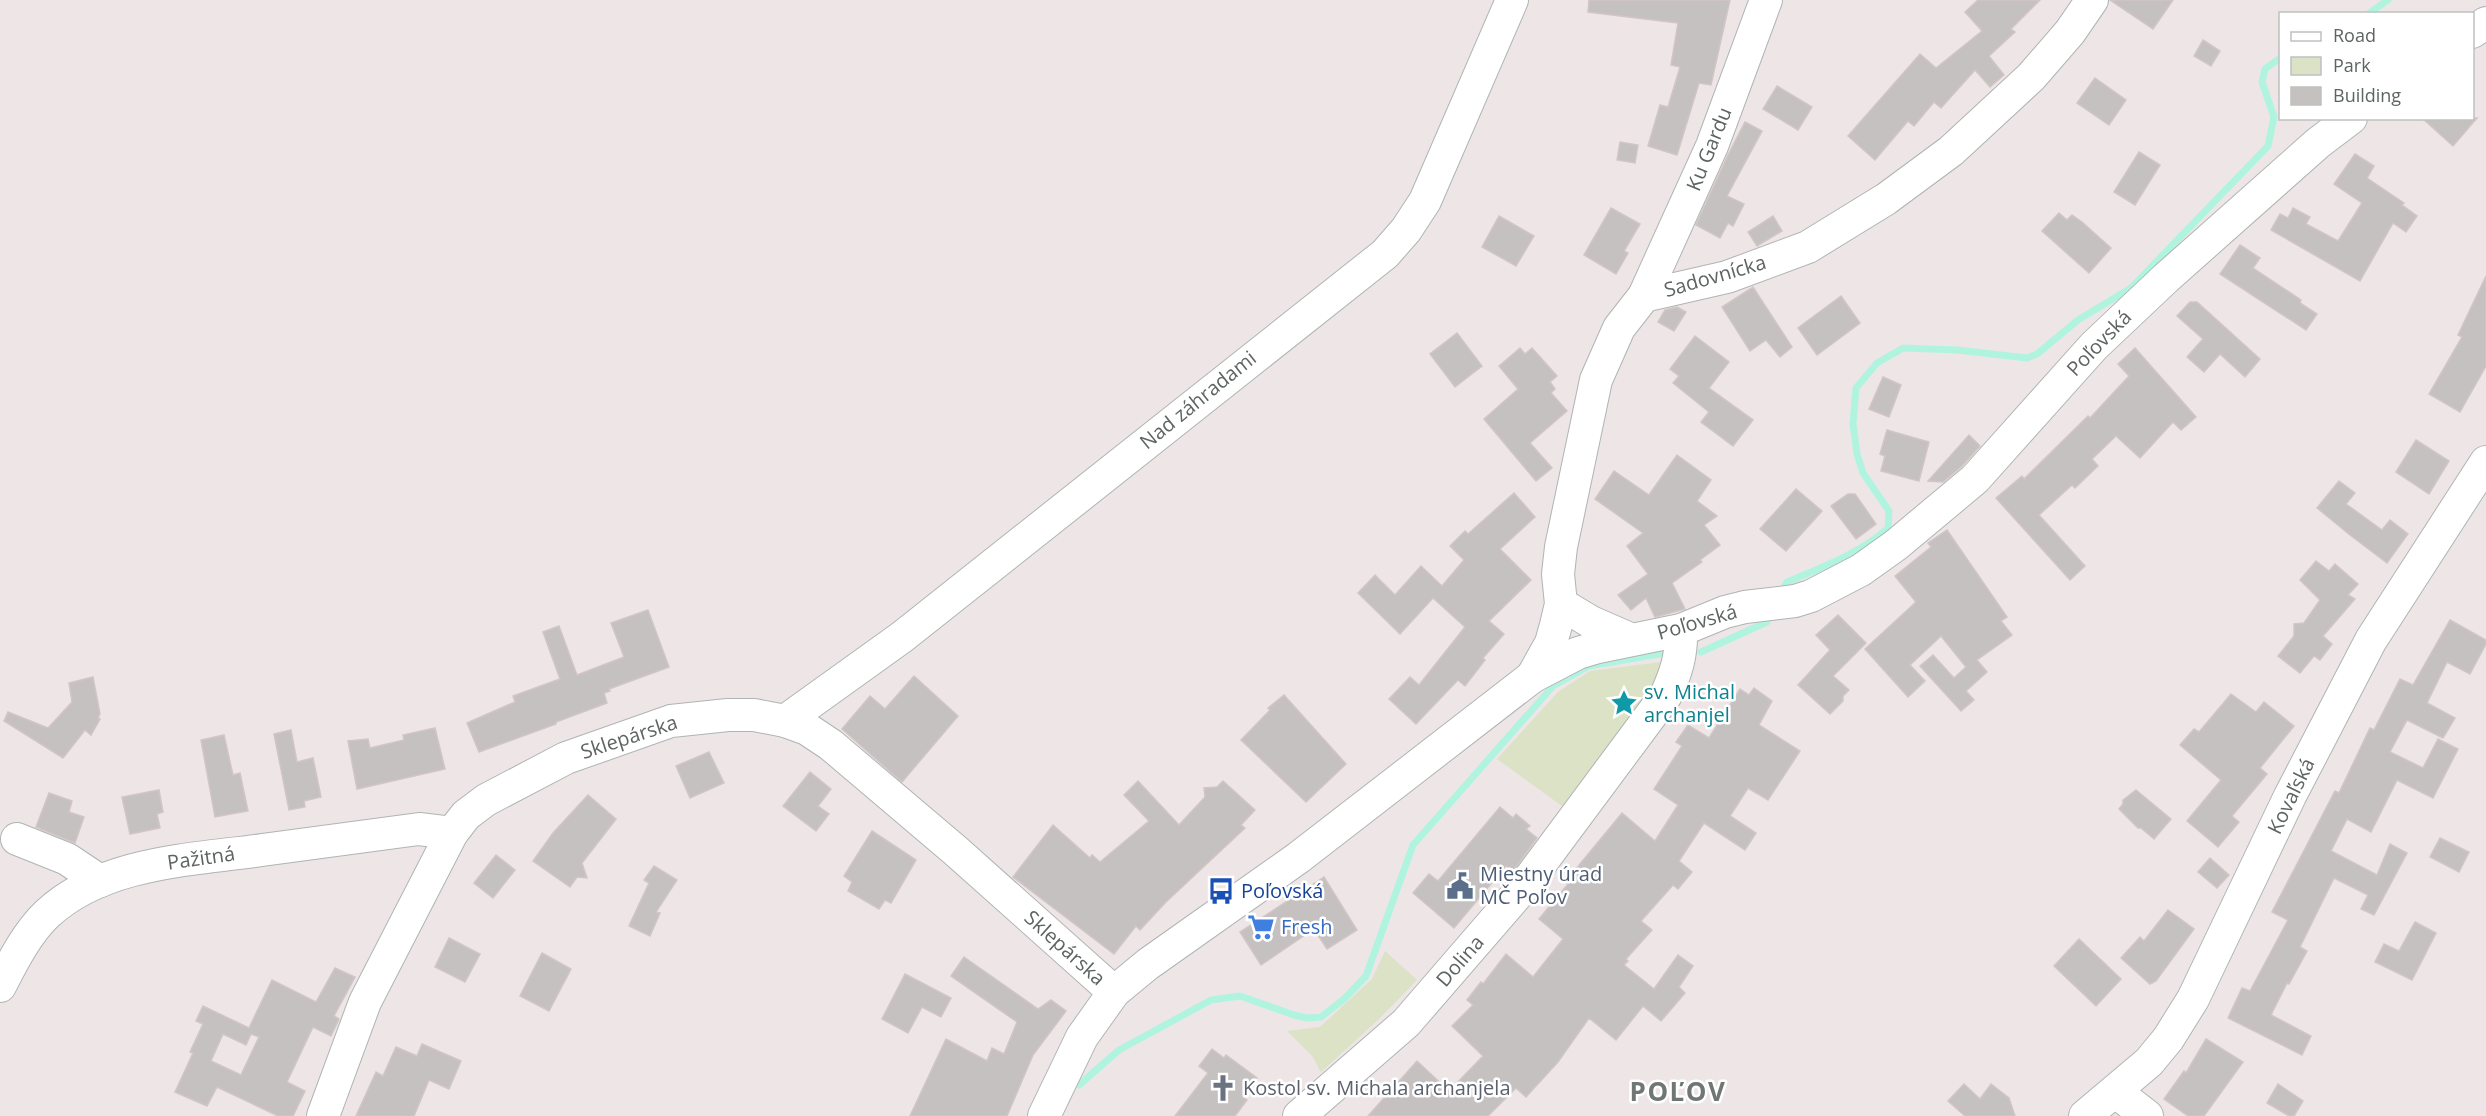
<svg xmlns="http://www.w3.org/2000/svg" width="2486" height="1116" font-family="'Open Sans',sans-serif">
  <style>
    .green { fill: #dbe2c6 }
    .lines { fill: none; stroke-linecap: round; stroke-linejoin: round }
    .stream { stroke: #b0f4df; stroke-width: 7 }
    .building { fill: #c6c1c1; stroke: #d2c5c6; stroke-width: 1.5; fill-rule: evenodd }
    .minor-casing { stroke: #afb4b4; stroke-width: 34 }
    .minor { stroke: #fff; stroke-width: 32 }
    .labels { text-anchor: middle; stroke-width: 5; stroke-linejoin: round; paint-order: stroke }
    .street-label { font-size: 20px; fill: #5e6463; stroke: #fff }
    .culture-label { font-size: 20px; fill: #0d838f; stroke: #fff; text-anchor: start }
    .service-label { font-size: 20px; fill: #4e5e75; stroke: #fff; text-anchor: start }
    .transit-label { font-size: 20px; fill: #164399; stroke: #fff; text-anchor: start }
    .shop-label { font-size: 20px; fill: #366cbe; stroke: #fff; text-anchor: start }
    .worship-label { font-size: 20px; fill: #5b616d; stroke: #fff; text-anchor: start }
    .district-label { font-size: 26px; font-weight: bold; letter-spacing: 1.5px; fill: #6f7674; stroke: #fff }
  </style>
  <rect width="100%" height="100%" fill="#eee6e6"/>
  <!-- green -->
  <g class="green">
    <polygon points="1661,662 1656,683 1566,809 1497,759 1558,692 1590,671"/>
    <polygon points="1385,951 1417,980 1380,1018 1321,1072 1312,1056 1287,1031 1320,1027 1372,979"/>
  </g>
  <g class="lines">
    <!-- stream -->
    <g class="stream">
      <polyline points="2368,14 2388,0"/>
      <path d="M1782 591 1787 582C1822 567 1859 554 1888 528L1889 511 1863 473 1857 454 1853 424 1856 388 1877 363 1903 348 1957 350 2027 358 2037 354 2078 320 2131 288 2268 146 2274 117 2262 82 2265 69 2280 58"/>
      <polyline points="1701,652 1767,622 1770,616"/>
      <polyline points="1079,1085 1119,1050 1211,1000 1240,996 1294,1015 1307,1018 1321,1017 1344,999 1366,976 1413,845 1553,686 1589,666 1659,654"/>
    </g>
  </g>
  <!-- building -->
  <g class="building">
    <polygon points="1589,0 1730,0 1711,85 1699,83 1677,155 1648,146 1660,105 1668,107 1680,67 1671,65 1678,23 1588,12"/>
    <polygon points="1978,0 2040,0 2011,29 2015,32 1989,56 2004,75 1990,87 1975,70 1941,108 1934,102 1914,126 1908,121 1875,160 1848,136 1920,54 1936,68 1982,31 1965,12"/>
    <polygon points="2110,0 2173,0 2153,29"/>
    <polygon points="2203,40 2220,51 2211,66 2194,56"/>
    <polygon points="2095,78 2126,100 2109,125 2077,103"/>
    <polygon points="1777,86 1812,107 1798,130 1763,109"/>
    <polygon points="2422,118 2477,118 2453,146"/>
    <polygon points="1745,122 1762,131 1727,196 1744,204 1733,226 1728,223 1720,238 1696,225 1727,157"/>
    <polygon points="1620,142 1638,145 1635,163 1617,160"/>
    <polygon points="2139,152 2160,165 2135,205 2114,192"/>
    <polygon points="2355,154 2374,166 2367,178 2404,203 2402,205 2417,216 2406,232 2393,223 2360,281 2271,230 2280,214 2288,218 2293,208 2310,217 2306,224 2338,241 2362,203 2334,184"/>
    <polygon points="1611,208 1640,224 1624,251 1628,253 1616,274 1584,255"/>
    <polygon points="2059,213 2067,220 2072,215 2082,222 2111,248 2089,273 2042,231"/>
    <polygon points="1499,216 1534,236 1516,266 1482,247"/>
    <polygon points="1773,216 1782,231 1757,246 1748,232"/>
    <polygon points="2240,245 2260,258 2253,268 2301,300 2300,303 2317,314 2306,330 2220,274"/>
    <polygon points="2486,276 2486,366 2460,412 2429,394 2462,337 2458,335"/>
    <polygon points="1753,287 1792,347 1780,357 1766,340 1750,351 1722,307"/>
    <polygon points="1841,296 1860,323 1817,355 1798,328"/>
    <polygon points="2190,302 2197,302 2260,359 2245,377 2220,354 2204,372 2187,357 2203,339 2177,316"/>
    <polygon points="1677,307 1686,312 1674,331 1658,322 1665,310"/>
    <polygon points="1457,333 1482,366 1455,387 1430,354"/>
    <polygon points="1695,336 1729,362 1709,388 1753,420 1733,446 1701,422 1709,412 1673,383 1679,376 1670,369"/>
    <polygon points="1520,348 1525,354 1532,348 1557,376 1550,382 1555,389 1551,393 1567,411 1530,443 1552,468 1536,481 1484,419 1518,389 1499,366"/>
    <polygon points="2135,348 2196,417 2181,430 2173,422 2140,458 2116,436 2092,459 2098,466 2075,488 2072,485 2039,515 2085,566 2070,580 1996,498 2022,476 2024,479 2088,416 2090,418 2129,376 2118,364"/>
    <polygon points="1883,377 1901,385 1889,417 1869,409"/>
    <polygon points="1887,430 1929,442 1919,481 1881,471 1885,456 1880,454"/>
    <polygon points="1969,435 1980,446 1962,466 1943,482 1928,481"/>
    <polygon points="2416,440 2449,461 2429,494 2396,472"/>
    <polygon points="1677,455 1711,480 1697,501 1717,516 1704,525 1720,545 1700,560 1702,562 1672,583 1685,609 1655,617 1646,598 1631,610 1618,595 1648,574 1627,546 1643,533 1595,499 1614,471 1649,495"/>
    <polygon points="2339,481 2355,493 2346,504 2382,530 2390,520 2408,534 2387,563 2350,535 2317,508"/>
    <polygon points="1796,489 1822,511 1786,551 1760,529"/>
    <polygon points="1514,493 1535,517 1500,549 1531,580 1489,621 1504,634 1483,658 1485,660 1465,686 1458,680 1416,724 1389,699 1410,677 1419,685 1465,627 1433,598 1400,634 1358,593 1375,575 1395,595 1421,566 1442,586 1464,560 1450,546 1465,531 1468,534"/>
    <polygon points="1848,494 1855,494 1876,524 1856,539 1831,506"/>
    <polygon points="1947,530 2007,617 2001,621 2012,635 1977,660 1987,672 1966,691 1974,700 1961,711 1920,666 1933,655 1954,678 1966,667 1941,636 1910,665 1925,681 1908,697 1865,649 1916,602 1895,576 1931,547 1928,543"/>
    <polygon points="2316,561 2329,571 2335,564 2358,584 2348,595 2355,599 2323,636 2332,644 2320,660 2314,656 2300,673 2278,656 2294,636 2294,624 2304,623 2320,600 2300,580"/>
    <polygon points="648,610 669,667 609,689 610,691 604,693 607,703 556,722 556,724 479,752 467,723 515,702 513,696 560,679 543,632 559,626 577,675 624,657 611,623"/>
    <polygon points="1838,615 1866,643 1833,676 1849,690 1843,696 1843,701 1830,714 1798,685 1830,650 1816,635"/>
    <polygon points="2450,620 2486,640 2486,644 2470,674 2447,662 2427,703 2455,718 2443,738 2407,720 2390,752 2423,768 2438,739 2458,749 2433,798 2397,780 2371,832 2347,819 2331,851 2377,875 2390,844 2407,853 2374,915 2361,909 2368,895 2334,878 2300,947 2307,951 2289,984 2287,983 2271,1015 2311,1036 2302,1055 2228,1018 2242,988 2250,991 2288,920 2272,912 2335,791 2339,793 2370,728 2374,730 2400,679 2413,685"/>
    <polygon points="914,676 958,716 902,782 842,729 870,696 885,709"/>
    <polygon points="93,677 100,714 98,718 100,719 91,735 85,730 63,758 4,721 8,712 48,728 72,702 69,683"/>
    <polygon points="1754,688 1772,701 1759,725 1800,751 1768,800 1748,788 1730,816 1756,833 1745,850 1704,823 1679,861 1692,872 1678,889 1673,885 1641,921 1652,930 1626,959 1628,961 1624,965 1654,989 1678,955 1693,966 1679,987 1685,993 1661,1021 1643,1006 1616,1040 1589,1018 1558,1062 1526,1097 1516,1088 1488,1116 1368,1116 1417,1061 1449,1091 1483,1056 1452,1026 1473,1005 1467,1000 1481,982 1483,984 1506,954 1533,977 1563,939 1539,919 1568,884 1565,882 1622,813 1655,841 1678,805 1654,789 1682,746 1676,742 1688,725 1709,738 1740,689 1749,695"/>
    <polygon points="2231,694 2256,712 2264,702 2294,726 2260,768 2267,774 2232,816 2239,822 2218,847 2187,821 2221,780 2180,745 2194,729 2199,732"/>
    <polygon points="1284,695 1346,764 1306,802 1241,740 1270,710 1268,708"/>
    <polygon points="435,728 445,769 357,789 348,741 368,739 370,748 404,740 403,735"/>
    <polygon points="291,730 297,762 313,758 321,797 304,801 305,807 289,810 274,734"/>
    <polygon points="224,735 233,775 240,773 248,811 215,817 201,740"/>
    <polygon points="709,752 724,783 690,798 676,766"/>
    <polygon points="810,772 831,789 818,806 829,814 816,831 783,806"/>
    <polygon points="1138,781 1179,825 1205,797 1204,788 1217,787 1223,781 1255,810 1241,825 1245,828 1166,902 1140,930 1136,926 1114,954 1013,877 1053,825 1090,858 1092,855 1100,862 1149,821 1124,795"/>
    <polygon points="159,790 163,812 157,814 160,828 130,834 122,797"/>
    <polygon points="2136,790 2171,819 2154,839 2141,828 2138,828 2119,809 2123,804 2123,800"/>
    <polygon points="49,793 72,801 69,812 84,817 75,843 36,827"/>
    <polygon points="588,795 616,819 582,863 587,878 577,877 570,887 533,861 553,833"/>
    <polygon points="1500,807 1513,818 1516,814 1530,826 1526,829 1537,838 1513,871 1506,866 1454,928 1413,893 1429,874 1438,881"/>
    <polygon points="872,831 916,860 891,903 885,900 879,909 848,891 852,882 844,876"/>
    <polygon points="2440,838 2469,852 2459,872 2430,857"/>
    <polygon points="496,855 515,870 493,898 474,883"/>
    <polygon points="2210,858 2229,875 2217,888 2198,872"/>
    <polygon points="654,866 677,880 656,912 660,913 650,936 629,926 649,883 644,880"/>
    <polygon points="1324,877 1357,930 1327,949 1314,929 1261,965 1240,932"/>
    <polygon points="2168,910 2194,929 2156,981 2150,984 2121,958 2140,937 2144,941"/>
    <polygon points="2415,922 2436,933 2412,980 2375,962 2384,944 2399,951"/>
    <polygon points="449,938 480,954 465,982 435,967"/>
    <polygon points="2079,939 2121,979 2096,1006 2054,966"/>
    <polygon points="542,953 571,969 549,1011 520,996"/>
    <polygon points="964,957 1038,1009 1051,1000 1066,1011 1033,1055 1007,1116 910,1116 946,1039 987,1061 992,1048 1004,1054 1017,1022 951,976"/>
    <path d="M335 968 355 977 334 1016 339 1019 331 1036 313 1027 287 1082 305 1091 293 1116H278L217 1087 207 1106 175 1092 193 1053 190 1052 203 1024 196 1021 203 1006 249 1028 272 980 316 1002ZM223 1034 246 1045 251 1034 259 1037 241 1075 211 1061Z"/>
    <polygon points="905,974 951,998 941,1017 922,1007 908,1033 882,1019"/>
    <polygon points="2206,1039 2243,1062 2204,1116 2188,1116 2164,1099 2184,1071 2186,1073"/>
    <polygon points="422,1044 461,1061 449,1089 429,1080 414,1116 356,1116 376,1072 383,1076 396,1047 417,1056"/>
    <polygon points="1212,1049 1224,1058 1226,1055 1257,1078 1243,1097 1247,1100 1235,1116 1175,1116 1208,1073 1199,1066"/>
    <polygon points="1964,1084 1980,1099 1991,1084 2009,1098 2015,1116 1965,1116 1948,1101"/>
    <polygon points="2278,1084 2303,1101 2294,1116 2289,1116 2267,1103"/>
  </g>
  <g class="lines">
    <defs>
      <g id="minor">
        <polyline points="2472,32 2486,23"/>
        <polyline points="1644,296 1712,146 1766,0"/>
        <polyline points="1561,604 1591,622 1630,639"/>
        <polyline points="1532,677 1551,643 1556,625 1561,604 1558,574 1561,547 1596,380 1619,328 1644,296 1727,277 1808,247 1886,199 1951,151 2031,77 2070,32 2092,0"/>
        <polyline points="785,721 902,637 1385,254 1406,230 1425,201 1512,0"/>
        <polyline points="17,839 67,859 100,881"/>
        <path d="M0 986C13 961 27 933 47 914 103 862 190 860 262 850 314 843 367 836 419 829L452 833"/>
        <polyline points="2116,1092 2147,1116"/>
        <polyline points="323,1116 365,1002 452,833 466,815 486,800 566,758 671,721 728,715 754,715 785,721 807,729 831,745 956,851 1114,992"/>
        <polyline points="1044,1116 1082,1037 1114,992 1148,964 1298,858 1532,677 1578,653 1598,647 1681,630 1725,612 1745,607 1795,601 1811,596 1861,570 1896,545 1975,479 2094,346 2166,278 2318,143 2351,118"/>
        <path d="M1299 1116 1406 1023 1521 890 1666 695C1676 673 1682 655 1681 630"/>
        <polyline points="2085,1116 2149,1062 2168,1039 2193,999 2290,796 2371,640 2486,462"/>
      </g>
    </defs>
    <!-- minor casing -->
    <use href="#minor" class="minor-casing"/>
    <!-- minor -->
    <use href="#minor" class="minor"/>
  </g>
  <!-- icons -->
  <defs>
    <symbol id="sight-bare" viewBox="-9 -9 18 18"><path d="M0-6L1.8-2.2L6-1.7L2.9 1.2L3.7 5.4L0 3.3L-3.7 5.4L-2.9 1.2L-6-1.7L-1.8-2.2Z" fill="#0f9aa8" stroke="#fff" stroke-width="2.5" paint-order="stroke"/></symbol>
    <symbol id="civic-bare" viewBox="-9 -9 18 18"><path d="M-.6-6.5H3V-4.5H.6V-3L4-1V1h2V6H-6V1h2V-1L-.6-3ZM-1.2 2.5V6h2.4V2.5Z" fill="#5c6f8a" stroke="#fff" stroke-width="2.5" paint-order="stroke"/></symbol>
    <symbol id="bus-bare" viewBox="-9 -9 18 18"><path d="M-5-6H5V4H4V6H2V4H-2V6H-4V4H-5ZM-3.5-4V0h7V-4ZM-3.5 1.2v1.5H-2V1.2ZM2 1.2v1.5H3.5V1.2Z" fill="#1a4fb4" stroke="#fff" stroke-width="2.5" paint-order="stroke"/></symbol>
    <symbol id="supermarket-bare" viewBox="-9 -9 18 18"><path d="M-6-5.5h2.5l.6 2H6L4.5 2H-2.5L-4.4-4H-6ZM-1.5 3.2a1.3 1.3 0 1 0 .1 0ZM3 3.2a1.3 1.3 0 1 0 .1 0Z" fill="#3f7fe0" stroke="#fff" stroke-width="2.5" paint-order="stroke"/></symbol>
    <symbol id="church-bare" viewBox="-9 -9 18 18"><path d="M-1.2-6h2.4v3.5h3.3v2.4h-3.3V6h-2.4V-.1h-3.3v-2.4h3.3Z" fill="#6b7280" stroke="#fff" stroke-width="2.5" paint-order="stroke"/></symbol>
  </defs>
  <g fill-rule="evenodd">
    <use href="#sight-bare" x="1605" y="684" width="38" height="38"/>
    <use href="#civic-bare" x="1441" y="867" width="38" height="38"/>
    <use href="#bus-bare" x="1202" y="872" width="38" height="38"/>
    <use href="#supermarket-bare" x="1242" y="908" width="38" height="38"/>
    <use href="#church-bare" x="1204" y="1069" width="38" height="38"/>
  </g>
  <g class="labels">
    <!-- street labels -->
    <g class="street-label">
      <text transform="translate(1709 149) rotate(-68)" y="7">Ku Gardu</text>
      <text transform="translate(1715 276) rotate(-16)" y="7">Sadovnícka</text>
      <text transform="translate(2099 343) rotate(-46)" y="7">Poľovská</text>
      <text transform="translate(1198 400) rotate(-39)" y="7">Nad záhradami</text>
      <text transform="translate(1697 622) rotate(-16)" y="7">Poľovská</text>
      <text transform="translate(629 737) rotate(-18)" y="7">Sklepárska</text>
      <text transform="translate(2291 796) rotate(-64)" y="7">Kovaľská</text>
      <text transform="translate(201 858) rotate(-8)" y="7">Pažitná</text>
      <text transform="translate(1065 948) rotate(42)" y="7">Sklepárska</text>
      <text transform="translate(1460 961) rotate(-49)" y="7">Dolina</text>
    </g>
    <!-- culture labels -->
    <g class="culture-label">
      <text x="1644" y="699">sv. Michal<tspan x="1644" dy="23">archanjel</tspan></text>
    </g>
    <!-- service labels -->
    <g class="service-label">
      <text x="1480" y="881">Miestny úrad<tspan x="1480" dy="23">MČ Poľov</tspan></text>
    </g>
    <!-- transit labels -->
    <g class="transit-label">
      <text x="1241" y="898">Poľovská</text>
    </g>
    <!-- shop labels -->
    <g class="shop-label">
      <text x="1281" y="934">Fresh</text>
    </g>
    <!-- worship labels -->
    <g class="worship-label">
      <text x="1243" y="1095">Kostol sv. Michala archanjela</text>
    </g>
    <!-- district labels -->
    <g class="district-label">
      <text x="1678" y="1101">POĽOV</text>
    </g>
  </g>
  <!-- legend -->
  <rect x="2279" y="12" width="195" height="108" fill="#ffffff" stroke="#bfc1c1" stroke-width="1.5"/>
  <rect x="2291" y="32" width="30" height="9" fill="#ffffff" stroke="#bfc1c1" stroke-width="1.5"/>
  <text x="2333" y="42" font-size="18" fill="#5e6463">Road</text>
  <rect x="2291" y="57" width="30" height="18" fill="#dbe2c6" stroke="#bfc1c1" stroke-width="1.5"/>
  <text x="2333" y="72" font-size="18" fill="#5e6463">Park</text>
  <rect x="2291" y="87" width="30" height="18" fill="#c6c1c1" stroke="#bfc1c1" stroke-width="1.5"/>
  <text x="2333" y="102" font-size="18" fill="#5e6463">Building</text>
</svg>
